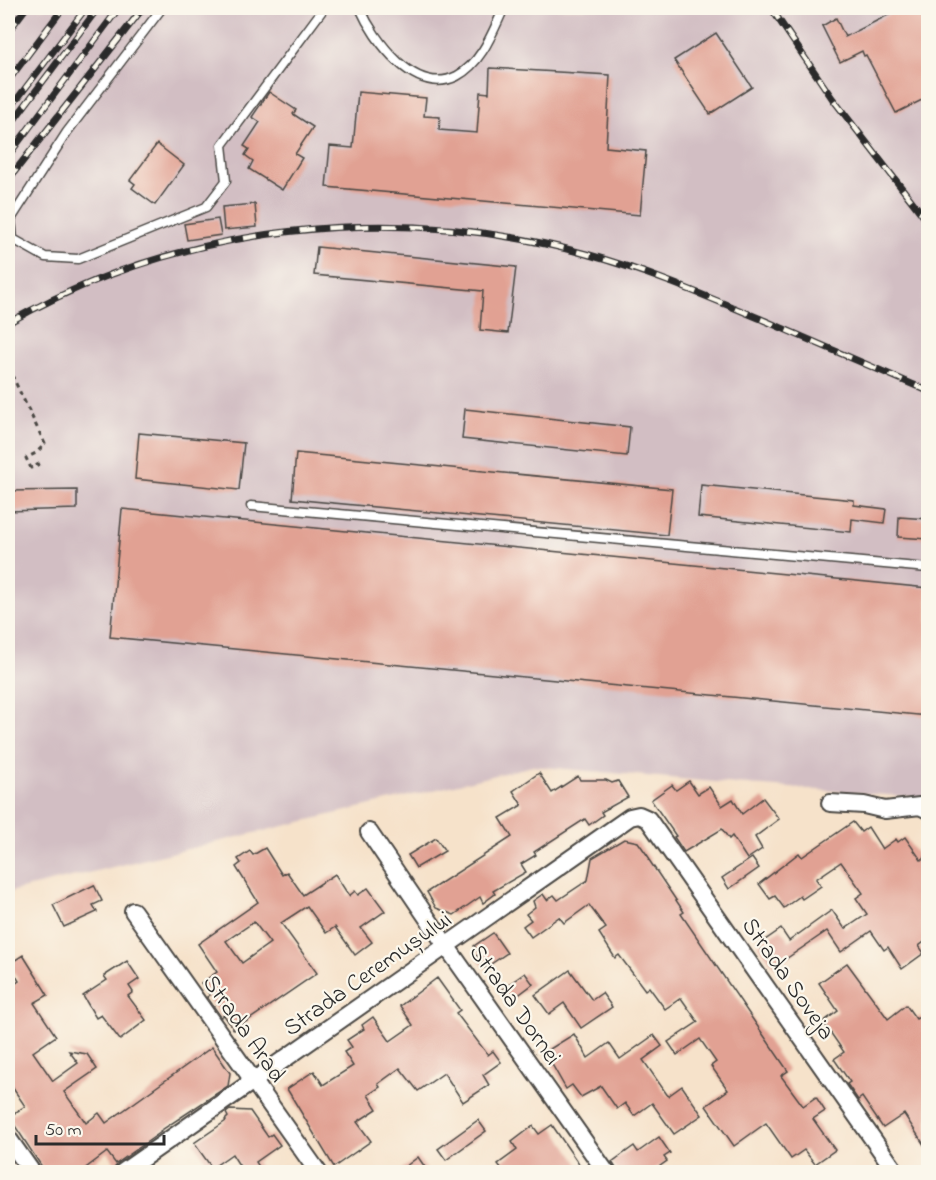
<svg xmlns="http://www.w3.org/2000/svg" width="936" height="1180" font-family="'Indie Flower',sans-serif">
  <style>
    .industrial { fill: #d2bec3 }
    .building { fill: #e1a193; fill-rule: evenodd }
    .lines { fill: none; stroke-linecap: round; stroke-linejoin: round }
    .lane-casing { stroke: #494643; stroke-width: 11 }
    .street-casing { stroke: #494643; stroke-width: 20 }
    .path { stroke: #494643; stroke-width: 3; stroke-dasharray: 4.5 4.5; stroke-linecap: butt }
    .lane { stroke: #fff; stroke-width: 8 }
    .street { stroke: #fff; stroke-width: 16 }
    .rail-casing { stroke: #2b2b2b; stroke-width: 7 }
    .rail { stroke: #fbf7ec; stroke-width: 4.5; stroke-dasharray: 14; stroke-linecap: butt }
    .labels { text-anchor: middle; stroke-width: 4.5; stroke-linejoin: round; paint-order: stroke }
    .street-label { font-size: 24px; fill: #2b2b2b; stroke: #fbf7ec }
  </style>
  <rect width="100%" height="100%" fill="#fbf7ec"/>
  <filter id="ink" filterUnits="userSpaceOnUse"><feTurbulence type="fractalNoise" baseFrequency=".0167" numOctaves="2"/><feDisplacementMap in="SourceGraphic" scale="12" xChannelSelector="R" yChannelSelector="G"/><feConvolveMatrix kernelMatrix="1 2 1 2 8 2 1 2 1" color-interpolation-filters="sRGB"/></filter>
  <filter id="wash" filterUnits="userSpaceOnUse"><feTurbulence type="fractalNoise" baseFrequency=".008" numOctaves="4" result="noise"/><feDisplacementMap in="SourceGraphic" scale="24" xChannelSelector="R" yChannelSelector="G"/><feGaussianBlur stdDeviation="1.35" result="paint"/><feColorMatrix in="noise" values="0 0 0 0 0 0 0 0 0 0 0 0 0 0 0 0 0 1.4 0 .05"/><feComposite in="paint" operator="in"/></filter>
  <g filter="url(#wash)">
    <rect width="100%" height="100%" fill="#f6e2ca"/>
    <!-- industrial -->
    <polygon class="industrial" points="8,8 928,8 928,798 749,785 533,766 13,891 8,894"/>
    <g id="blocks">
      <!-- building -->
      <g class="building">
        <polygon points="902,8 928,8 928,97 896,113 866,55 864,56 862,51 840,62 822,26 836,18 845,37"/>
        <polygon points="716,33 752,87 710,114 674,60"/>
        <polygon points="490,68 610,75 606,147 646,151 640,215 326,187 330,146 353,148 358,92 426,98 424,116 440,117 439,130 477,133 480,92 489,93"/>
        <polygon points="269,92 296,110 293,114 313,127 295,154 302,158 282,190 249,169 253,161 245,155 249,149 244,146 260,122 252,117"/>
        <polygon points="157,144 184,165 155,205 132,188 135,184 130,180"/>
        <polygon points="255,204 257,227 224,230 222,207"/>
        <polygon points="218,219 221,235 187,240 184,224"/>
        <polygon points="317,247 516,267 508,333 480,330 483,291 314,275"/>
        <polygon points="465,409 630,427 627,456 462,439"/>
        <polygon points="139,433 244,443 239,490 135,479"/>
        <polygon points="296,453 672,489 667,535 292,499"/>
        <polygon points="701,485 854,500 854,505 886,509 884,523 852,519 851,532 698,517"/>
        <polygon points="77,490 77,509 8,511 8,491"/>
        <polygon points="122,509 928,588 928,716 110,637"/>
        <polygon points="899,517 928,519 928,539 898,537"/>
        <polygon points="539,773 552,793 578,776 580,780 606,780 612,783 618,781 628,797 601,812 603,815 589,825 585,819 534,852 536,855 521,864 526,872 493,891 495,894 483,903 480,897 454,915 436,908 427,892 512,837 500,818 522,805 513,791"/>
        <polygon points="689,781 698,794 709,787 722,806 733,799 742,814 763,798 779,819 755,837 762,849 747,859 732,836 729,839 722,829 684,852 674,837 676,836 651,800 672,785 676,790"/>
        <polygon points="853,822 861,832 868,827 882,849 896,839 898,842 905,837 921,860 928,855 928,939 919,946 924,953 902,969 888,947 884,950 871,931 841,952 827,931 774,967 758,945 781,929 789,941 832,910 845,929 867,914 856,898 863,893 841,862 816,879 821,886 802,899 800,896 784,908 775,896 770,899 759,884 799,853 802,857"/>
        <polygon points="436,838 445,851 416,868 408,855"/>
        <polygon points="624,839 638,842 650,859 649,860 684,912 681,914 788,1071 781,1076 803,1106 816,1097 825,1111 813,1119 835,1150 815,1164 804,1150 791,1159 766,1123 734,1146 706,1106 728,1090 711,1066 716,1062 700,1039 677,1055 668,1042 698,1022 681,998 665,1009 649,987 645,990 619,955 615,958 599,933 606,928 589,905 564,923 559,917 531,937 523,926 531,920 526,914 535,907 533,901 543,894 547,900 554,895 558,900 588,880 592,858"/>
        <path d="M265 848 282 875 287 872 303 895 335 874 349 896 355 891 358 895 368 888 385 911 361 928 372 942 355 955 335 927 326 933 307 906 281 923 317 973 234 1030 224 1015 221 1017 207 997 210 995 201 983 217 972 198 944 258 902 236 867 241 863 238 859 250 851 253 855ZM254 922 270 943 242 963 226 941Z"/>
        <polygon points="752,858 759,868 729,889 722,878"/>
        <polygon points="94,885 102,901 93,905 97,912 64,927 53,905"/>
        <polygon points="493,933 507,953 485,968 476,956 480,954 474,946"/>
        <polygon points="23,955 48,995 34,1003 56,1036 33,1052 53,1081 78,1063 69,1051 87,1054 97,1069 64,1092 86,1123 99,1113 106,1123 212,1047 230,1073 228,1086 160,1131 161,1132 116,1164 107,1152 79,1173 46,1173 9,1117 25,1106 8,1081 8,989 19,981 9,964"/>
        <polygon points="127,961 139,979 129,986 133,992 128,996 146,1020 120,1040 101,1015 96,1018 83,996 107,980 104,976"/>
        <polygon points="847,963 888,1019 906,1005 916,1019 921,1016 928,1028 928,1151 904,1114 883,1128 862,1097 858,1100 847,1084 850,1082 834,1059 844,1052 823,1022 838,1011 819,983"/>
        <polygon points="570,970 592,1000 602,993 612,1007 581,1028 564,1003 549,1014 535,995"/>
        <polygon points="525,973 533,984 509,1002 501,990"/>
        <polygon points="437,978 460,1010 456,1013 488,1055 493,1051 501,1062 483,1075 489,1085 463,1102 444,1073 418,1091 400,1068 378,1084 380,1087 368,1095 377,1109 357,1122 371,1141 334,1167 287,1089 314,1071 323,1085 353,1066 344,1052 352,1047 347,1040 364,1029 362,1025 373,1017 390,1041 413,1025 400,1006"/>
        <polygon points="574,1034 588,1058 609,1043 620,1059 654,1035 662,1046 643,1060 668,1096 682,1086 702,1115 674,1134 652,1103 634,1116 625,1103 617,1109 601,1086 581,1097 572,1085 566,1089 545,1052"/>
        <polygon points="230,1110 250,1111 268,1137 272,1134 280,1145 256,1162 263,1173 244,1173 232,1154 212,1168 194,1143 226,1121 225,1120 228,1117 226,1113"/>
        <polygon points="478,1120 486,1131 446,1160 438,1149"/>
        <polygon points="552,1125 585,1173 505,1173 498,1164 517,1150 512,1142 533,1126 539,1134"/>
        <polygon points="659,1137 670,1153 664,1157 667,1161 650,1173 619,1173 612,1162 634,1146 638,1152"/>
        <polygon points="418,1157 429,1173 397,1173"/>
      </g>
    </g>
  </g>
  <g filter="url(#ink)">
    <use href="#blocks" fill-opacity="0" stroke="#494643" stroke-width="1.5"/>
    <g class="lines">
      <defs>
        <g id="lane">
          <polyline points="162,8 67,132 11,219 13,239 45,257 78,259 206,207 226,181 222,145 324,8"/>
          <path d="M360 8C374 40 415 97 457 76 482 63 493 31 504 8"/>
          <polyline points="251,506 928,568"/>
        </g>
        <g id="street">
          <polyline points="830,803 864,805 885,810 920,806 928,810"/>
          <polyline points="369,832 447,947 606,1172"/>
          <polyline points="133,911 318,1172"/>
          <polyline points="8,1138 32,1172"/>
          <polyline points="123,1172 630,817 639,815 648,819 896,1172"/>
        </g>
      </defs>
      <!-- lane casing -->
      <use href="#lane" class="lane-casing"/>
      <!-- street casing -->
      <use href="#street" class="street-casing"/>
      <!-- path -->
      <polyline class="path" points="8,367 45,444 36,453 26,458 31,468 43,462"/>
      <!-- lane -->
      <use href="#lane" class="lane"/>
      <!-- street -->
      <use href="#street" class="street"/>
      <defs>
        <g id="rail">
          <polyline points="771,8 832,98 928,222"/>
          <polyline points="8,11 10,8"/>
          <polyline points="8,32 26,8"/>
          <polyline points="8,81 63,8"/>
          <polyline points="8,111 86,8"/>
          <polyline points="8,128 98,8"/>
          <polyline points="8,156 119,8"/>
          <polyline points="8,180 143,8"/>
          <path d="M8 323C181 224 393 201 586 254 648 271 708 297 768 322 821 345 875 368 928 391"/>
        </g>
      </defs>
      <!-- rail casing -->
      <use href="#rail" class="rail-casing"/>
      <!-- rail -->
      <use href="#rail" class="rail"/>
    </g>
  </g>
  <g class="labels">
    <!-- street labels -->
    <g class="street-label">
      <text transform="translate(367 973) rotate(-35)" y="8">Strada Ceremușului</text>
      <text transform="translate(789 978) rotate(55)" y="8">Strada Soveja</text>
      <text transform="translate(516 1004) rotate(55)" y="8">Strada Dornei</text>
      <text transform="translate(245 1028) rotate(55)" y="8">Strada Arad</text>
    </g>
  </g>
  <!-- margin -->
  <rect width="936" height="1180" fill="none" stroke="#fbf7ec" stroke-width="30"/>
  <!-- scale -->
  <path d="M36 1135v9h128v-9" fill="none" stroke="#2b2b2b" stroke-width="3"/>
  <text x="45" y="1135" font-size="18" fill="#2b2b2b" stroke="#fbf7ec" stroke-width="4.5" paint-order="stroke">50 m</text>
</svg>
